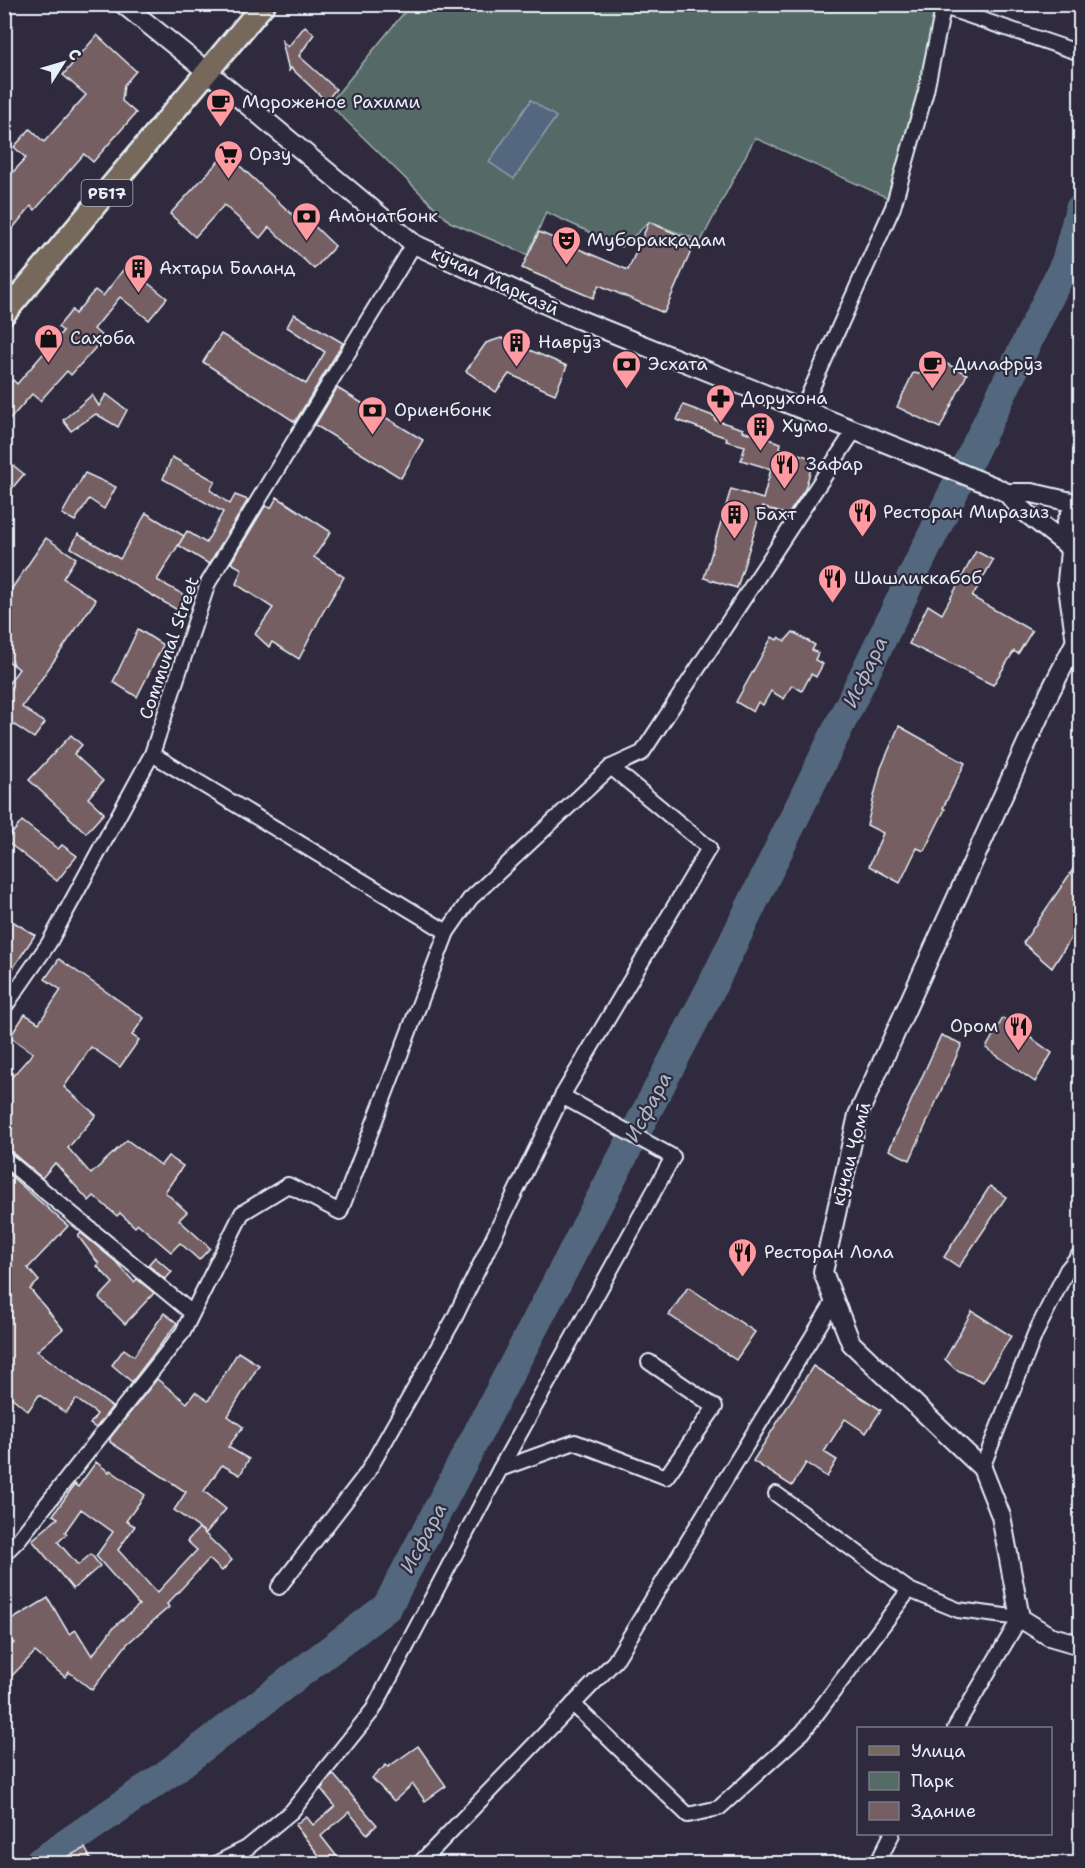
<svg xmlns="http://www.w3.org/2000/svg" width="1085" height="1868" font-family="'Shantell Sans',sans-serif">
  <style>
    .green { fill: #556b66; stroke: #9eaeaf; stroke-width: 1.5 }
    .water { fill: #53677e; stroke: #8f9eaf; stroke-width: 1.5 }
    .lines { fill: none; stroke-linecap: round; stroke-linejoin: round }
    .river { stroke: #53677e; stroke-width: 30 }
    .building { fill: #765f64; stroke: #e8f1f8; stroke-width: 1.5 }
    .minor-casing { stroke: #e8f1f8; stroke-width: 18 }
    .secondary-casing { stroke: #e8f1f8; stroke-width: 22 }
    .primary-casing { stroke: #e8f1f8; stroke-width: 26 }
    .minor { stroke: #2f2a3d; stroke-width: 14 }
    .secondary { stroke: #2f2a3d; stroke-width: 18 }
    .primary { stroke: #76695c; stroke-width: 21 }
    .labels { text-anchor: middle; stroke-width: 4.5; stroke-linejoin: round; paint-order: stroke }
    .shield { fill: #2f2a3d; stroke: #b0b5c0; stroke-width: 1.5 }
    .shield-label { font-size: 16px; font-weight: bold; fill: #e8f1f8 }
    .poi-label { font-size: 18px; fill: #e8f1f8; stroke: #2f2a3d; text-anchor: start }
    .street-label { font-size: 18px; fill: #e8f1f8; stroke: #2f2a3d }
    .water-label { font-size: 20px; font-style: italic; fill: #acbac7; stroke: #2f2a3d }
  </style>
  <rect width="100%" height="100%" fill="#2f2a3d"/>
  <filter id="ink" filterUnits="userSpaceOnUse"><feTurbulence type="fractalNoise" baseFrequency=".0167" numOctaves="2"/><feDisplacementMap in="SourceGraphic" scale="12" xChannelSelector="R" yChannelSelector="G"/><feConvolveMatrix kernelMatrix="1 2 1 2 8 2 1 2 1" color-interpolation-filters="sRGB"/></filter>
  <g filter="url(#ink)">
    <!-- green -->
    <polygon class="green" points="402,5 942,5 897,202 755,138 701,241 649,222 622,247 546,212 528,255 450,222 329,104 407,9"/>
    <!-- water -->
    <polygon class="water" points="531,100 556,117 514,179 489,162"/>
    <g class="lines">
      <!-- river -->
      <polyline class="river" points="37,1864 166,1775 387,1607 710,990 1066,262 1080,209"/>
    </g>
    <!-- building -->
    <g class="building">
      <polygon points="305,26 314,34 299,56 336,89 326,101 291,68 289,71 282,41 288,47"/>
      <polygon points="97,35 136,71 124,85 122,101 136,113 93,162 84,154 35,210 31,206 4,239 4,182 26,158 14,147 30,129 44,142 86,95 63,75"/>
      <polygon points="226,153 296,218 301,213 335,246 314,269 269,227 260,238 224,205 195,237 170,214"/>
      <polygon points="649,222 695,242 664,313 599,285 593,298 522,268 539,232 628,270"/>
      <polygon points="126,266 167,298 149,320 120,297 94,329 104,338 71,375 67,371 40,401 32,394 4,426 4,390 13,380 17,384 63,331 58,327 72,310 75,314 95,290 103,296"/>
      <polygon points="294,314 343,343 295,422 203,362 221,334 306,384 325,352 287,327"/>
      <polygon points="501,338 567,366 555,394 509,374 496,392 466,371 486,343"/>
      <polygon points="935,358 967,374 940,428 897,407 913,373 919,374 926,360 932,363"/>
      <polygon points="337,388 423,440 401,478 315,425"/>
      <polygon points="106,394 127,410 118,427 96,414 71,431 63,420 92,395 99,406"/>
      <polygon points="683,405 716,417 715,420 743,429 742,431 781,443 780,448 814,459 805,489 788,515 762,507 737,588 704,578 731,489 763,499 771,469 741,460 745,446 726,441 727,438 677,420"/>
      <polygon points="172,457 215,481 210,490 230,504 235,495 248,500 209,564 178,545 187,531 206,543 223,512 163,479"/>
      <polygon points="4,458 24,474 4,498"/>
      <polygon points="85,473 116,487 104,509 89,499 75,521 62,514"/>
      <polygon points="277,497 331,532 314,557 344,577 323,612 299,659 272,642 269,647 255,634 273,608 236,584 242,569 231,563 265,506 271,508"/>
      <polygon points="146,513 184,536 157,580 186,596 179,611 71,548 78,534 120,559"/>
      <polygon points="46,538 76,558 63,578 96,600 22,707 45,723 34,738 4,718 4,690 19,669 4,658 4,600"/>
      <polygon points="976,551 993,560 972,597 1032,631 1018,654 1014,651 993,685 909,644 928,605 942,614"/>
      <polygon points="138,629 163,645 137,697 113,682"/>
      <polygon points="793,632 815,645 812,650 818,653 815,660 823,664 816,677 811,674 802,691 792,685 784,699 771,691 763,705 758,702 753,712 736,702 772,637 777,640 779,637 785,641"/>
      <polygon points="899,726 965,763 943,808 945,809 924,851 917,848 900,883 869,866 883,833 867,825 881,768"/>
      <polygon points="71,735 82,745 74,754 103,781 88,798 104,813 86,833 29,780"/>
      <polygon points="22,821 58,849 62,845 77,856 57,881 6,841"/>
      <polygon points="1080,859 1080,924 1052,968 1023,943"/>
      <polygon points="4,916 35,935 4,982"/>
      <polygon points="59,959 144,1018 132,1035 139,1040 120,1067 91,1047 64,1087 96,1115 68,1148 91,1174 127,1140 161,1165 168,1156 183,1166 165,1192 187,1212 179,1220 210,1248 199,1260 180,1243 171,1252 138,1224 135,1227 120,1213 117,1216 94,1196 89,1201 55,1163 42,1178 10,1151 4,1149 4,1086 33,1053 10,1037 25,1014 39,1023 61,990 45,979"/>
      <polygon points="1003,1018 1052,1053 1035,1082 986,1048"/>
      <polygon points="941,1035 962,1044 910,1160 889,1150"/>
      <polygon points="4,1170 68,1226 28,1268 39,1281 30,1289 63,1329 37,1351 112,1407 96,1428 90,1424 97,1414 76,1399 66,1413 39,1395 28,1411 4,1391"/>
      <polygon points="990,1186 1006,1197 959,1267 944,1257"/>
      <polygon points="81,1233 116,1262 134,1282 137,1279 154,1293 125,1324 99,1298 113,1283 97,1266 99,1264 78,1236"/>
      <polygon points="155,1257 172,1272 165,1279 148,1265"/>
      <polygon points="688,1287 755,1332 736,1360 669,1315"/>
      <polygon points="972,1311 1011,1336 983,1382 955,1369 945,1359"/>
      <polygon points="164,1313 177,1323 132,1382 112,1365 124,1349 134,1356"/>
      <polygon points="238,1352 259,1365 228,1416 243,1427 228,1447 249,1459 240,1475 222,1465 204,1491 226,1509 206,1533 174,1510 186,1492 110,1442 110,1438 157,1379 187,1403 195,1392 208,1401"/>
      <polygon points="813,1366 881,1410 866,1433 845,1419 824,1452 837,1460 827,1477 806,1463 792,1486 753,1461"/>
      <polygon points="96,1462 109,1472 110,1470 145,1495 126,1521 135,1526 118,1550 157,1593 197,1550 187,1541 199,1528 232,1560 222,1571 209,1559 167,1604 169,1607 127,1644 92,1690 69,1672 65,1677 35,1652 4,1684 4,1652 14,1643 4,1635 4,1612 13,1619 48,1598 69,1634 76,1630 92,1656 113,1628 139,1605 96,1556 113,1532 81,1509 65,1532 67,1534 58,1542 78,1565 91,1554 100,1566 73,1589 32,1540 58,1518 53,1515 75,1484 78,1487"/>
      <polygon points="418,1746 446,1786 425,1801 413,1784 394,1801 372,1778 386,1765 388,1767"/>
      <polygon points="333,1774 377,1825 367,1834 349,1812 321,1836 342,1863 325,1863 295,1825 306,1816 313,1825 335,1806 321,1789"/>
      <polygon points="85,1848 93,1863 55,1863"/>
    </g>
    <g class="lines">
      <defs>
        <g id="minor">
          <polyline points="944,7 1080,53"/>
          <polyline points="802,410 893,207 926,91 944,4"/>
          <polyline points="152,754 447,932"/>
          <polyline points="4,1008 49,943 152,754 208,583 414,244"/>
          <polyline points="562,1096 709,848 611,767"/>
          <polyline points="4,1158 192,1313"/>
          <polyline points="982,1468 1035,1334 1067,1270 1080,1254"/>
          <polyline points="500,1469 575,1442 666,1477 715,1407 649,1362"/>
          <polyline points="776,1494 909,1590 958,1610 1020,1618 955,1728"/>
          <polyline points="4,1554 19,1539 183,1332 242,1213 288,1185 340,1212 447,932 470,899 611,767 642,753 854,431"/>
          <polyline points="573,1704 688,1815 719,1808 803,1732 909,1590"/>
          <polyline points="215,1864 247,1848 292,1811 373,1710 500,1469 673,1157 562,1096 454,1319 367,1473 279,1587"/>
          <polyline points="419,1864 615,1661 834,1301"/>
          <polyline points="877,1864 892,1834"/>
        </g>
        <g id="secondary">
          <polyline points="123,4 209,73 414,244 578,319 995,487 1007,493 1020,508 1067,545"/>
          <polyline points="1007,493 1032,493 1080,504"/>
          <polyline points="1070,551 1067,581 1076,642"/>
          <path d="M1070 551C1061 535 1064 516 1080 506"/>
          <polyline points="1080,633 1050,692 858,1115 823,1272 851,1343 982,1468 1001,1516 1020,1618 1049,1636 1080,1645"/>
        </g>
        <polyline id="primary" points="4,314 264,4"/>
      </defs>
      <!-- minor casing -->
      <use href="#minor" class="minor-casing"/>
      <!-- secondary casing -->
      <use href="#secondary" class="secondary-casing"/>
      <!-- primary casing -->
      <use href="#primary" class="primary-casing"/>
      <!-- minor -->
      <use href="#minor" class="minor"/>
      <!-- secondary -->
      <use href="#secondary" class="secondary"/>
      <!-- primary -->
      <use href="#primary" class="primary"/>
    </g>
  </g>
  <!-- icons -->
  <defs>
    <symbol id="cafe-pin" viewBox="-11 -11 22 30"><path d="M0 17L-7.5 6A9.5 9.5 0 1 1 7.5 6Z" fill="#ff9aa2" stroke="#2f2a3d"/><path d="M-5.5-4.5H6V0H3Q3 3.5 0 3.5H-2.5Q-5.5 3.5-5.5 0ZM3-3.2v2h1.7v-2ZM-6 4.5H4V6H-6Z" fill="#111"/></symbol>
    <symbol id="supermarket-pin" viewBox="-11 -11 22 30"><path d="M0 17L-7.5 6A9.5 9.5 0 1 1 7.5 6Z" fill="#ff9aa2" stroke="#2f2a3d"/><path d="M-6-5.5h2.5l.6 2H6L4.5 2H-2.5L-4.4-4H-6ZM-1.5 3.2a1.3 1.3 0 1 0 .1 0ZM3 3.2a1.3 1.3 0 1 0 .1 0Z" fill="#111"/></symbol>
    <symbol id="bank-pin" viewBox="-11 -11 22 30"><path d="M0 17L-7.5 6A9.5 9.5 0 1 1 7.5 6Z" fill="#ff9aa2" stroke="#2f2a3d"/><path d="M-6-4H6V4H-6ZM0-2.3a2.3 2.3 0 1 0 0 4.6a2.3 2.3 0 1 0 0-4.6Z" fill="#111"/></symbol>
    <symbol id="theatre-pin" viewBox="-11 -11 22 30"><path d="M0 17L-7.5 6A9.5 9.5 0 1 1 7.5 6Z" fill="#ff9aa2" stroke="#2f2a3d"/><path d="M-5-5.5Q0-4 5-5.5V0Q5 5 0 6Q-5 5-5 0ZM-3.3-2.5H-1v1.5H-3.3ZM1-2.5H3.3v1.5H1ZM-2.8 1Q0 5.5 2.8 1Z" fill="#111"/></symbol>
    <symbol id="building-pin" viewBox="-11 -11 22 30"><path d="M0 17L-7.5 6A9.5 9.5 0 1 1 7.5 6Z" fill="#ff9aa2" stroke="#2f2a3d"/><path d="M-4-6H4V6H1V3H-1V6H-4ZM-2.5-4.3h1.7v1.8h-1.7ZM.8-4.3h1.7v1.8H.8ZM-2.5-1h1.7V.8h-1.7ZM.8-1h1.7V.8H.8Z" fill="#111"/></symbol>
    <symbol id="shop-pin" viewBox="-11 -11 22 30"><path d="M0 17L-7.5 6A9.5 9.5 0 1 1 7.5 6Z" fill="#ff9aa2" stroke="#2f2a3d"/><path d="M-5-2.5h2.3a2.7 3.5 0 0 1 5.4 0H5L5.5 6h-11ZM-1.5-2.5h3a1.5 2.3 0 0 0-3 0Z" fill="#111"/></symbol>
    <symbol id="pharmacy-pin" viewBox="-11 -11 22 30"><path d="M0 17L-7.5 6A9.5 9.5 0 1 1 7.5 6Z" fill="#ff9aa2" stroke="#2f2a3d"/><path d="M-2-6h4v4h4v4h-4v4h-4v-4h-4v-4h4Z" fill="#111"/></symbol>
    <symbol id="restaurant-pin" viewBox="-11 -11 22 30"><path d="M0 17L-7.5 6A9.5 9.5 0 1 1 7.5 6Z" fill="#ff9aa2" stroke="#2f2a3d"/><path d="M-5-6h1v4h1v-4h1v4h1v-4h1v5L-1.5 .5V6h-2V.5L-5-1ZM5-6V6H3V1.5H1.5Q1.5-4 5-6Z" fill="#111"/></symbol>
  </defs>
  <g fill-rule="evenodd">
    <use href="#cafe-pin" x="204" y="86" width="33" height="45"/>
    <use href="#supermarket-pin" x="212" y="138" width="33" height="45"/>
    <use href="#bank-pin" x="290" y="200" width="33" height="45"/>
    <use href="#theatre-pin" x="550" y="224" width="33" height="45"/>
    <use href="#building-pin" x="122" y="252" width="33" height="45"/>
    <use href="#shop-pin" x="32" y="322" width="33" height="45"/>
    <use href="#building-pin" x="500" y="326" width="33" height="45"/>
    <use href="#bank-pin" x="610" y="348" width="33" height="45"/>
    <use href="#cafe-pin" x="916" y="348" width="33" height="45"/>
    <use href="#pharmacy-pin" x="704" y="382" width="33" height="45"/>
    <use href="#bank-pin" x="356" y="394" width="33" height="45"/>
    <use href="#building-pin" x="744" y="410" width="33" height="45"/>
    <use href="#restaurant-pin" x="768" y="448" width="33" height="45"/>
    <use href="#restaurant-pin" x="846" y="496" width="33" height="45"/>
    <use href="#building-pin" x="718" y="498" width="33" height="45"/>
    <use href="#restaurant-pin" x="816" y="562" width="33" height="45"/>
    <use href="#restaurant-pin" x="1002" y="1010" width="33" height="45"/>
    <use href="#restaurant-pin" x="726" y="1236" width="33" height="45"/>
  </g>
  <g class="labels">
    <!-- shield labels -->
    <rect class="shield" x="81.5" y="180" width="51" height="26" rx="4.5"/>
    <g class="shield-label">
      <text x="107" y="199">РБ17</text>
    </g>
    <!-- poi labels -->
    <g class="poi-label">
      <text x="242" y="108">Мороженое Рахими</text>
      <text x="249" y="160">Орзу</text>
      <text x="328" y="222">Амонатбонк</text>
      <text x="587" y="246">Муборакқадам</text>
      <text x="159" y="274">Ахтари Баланд</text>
      <text x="70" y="344">Саҳоба</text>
      <text x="538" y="348">Наврӯз</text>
      <text x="648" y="370">Эсхата</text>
      <text x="953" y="370">Дилафрӯз</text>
      <text x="741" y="404">Дорухона</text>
      <text x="394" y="416">Ориенбонк</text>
      <text x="782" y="432">Хумо</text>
      <text x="806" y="470">Зафар</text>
      <text x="883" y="518">Ресторан Миразиз</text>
      <text x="755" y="520">Бахт</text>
      <text x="854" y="584">Шашликкабоб</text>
      <text x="998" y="1032" text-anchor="end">Ором</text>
      <text x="764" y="1258">Ресторан Лола</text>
    </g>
    <!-- street labels -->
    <g class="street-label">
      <text transform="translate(495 281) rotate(25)" y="6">кӯчаи Марказӣ</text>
      <text transform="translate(169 648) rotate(-71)" y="6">Communal Street</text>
      <text transform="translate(851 1154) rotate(-75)" y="6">кӯчаи Ҷомӣ</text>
    </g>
    <!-- water labels -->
    <g class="water-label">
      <text transform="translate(865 672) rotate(-64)" y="7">Исфара</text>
      <text transform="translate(648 1107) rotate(-62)" y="7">Исфара</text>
      <text transform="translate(423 1538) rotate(-62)" y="7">Исфара</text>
    </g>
  </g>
  <!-- margin -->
  <rect width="1085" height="1868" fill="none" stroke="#2f2a3d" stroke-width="24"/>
  <rect x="12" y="12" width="1061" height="1844" fill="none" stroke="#e8f1f8" stroke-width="2" filter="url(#ink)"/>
  <!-- legend -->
  <rect x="857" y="1727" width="195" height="108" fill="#2f2a3d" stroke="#797a88" stroke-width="1.5"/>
  <rect x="869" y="1746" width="30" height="9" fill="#76695c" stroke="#797a88" stroke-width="1.5"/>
  <text x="911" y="1757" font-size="18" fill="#e8f1f8">Улица</text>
  <rect x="869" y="1772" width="30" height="18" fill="#556b66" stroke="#797a88" stroke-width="1.5"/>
  <text x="911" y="1787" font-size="18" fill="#e8f1f8">Парк</text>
  <rect x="869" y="1802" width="30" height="18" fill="#765f64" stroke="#797a88" stroke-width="1.5"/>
  <text x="911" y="1817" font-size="18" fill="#e8f1f8">Здание</text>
  <!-- north arrow -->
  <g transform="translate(63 63) rotate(53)" stroke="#2f2a3d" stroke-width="4.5" paint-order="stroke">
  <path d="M0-4.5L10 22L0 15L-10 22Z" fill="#e8f1f8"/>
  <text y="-9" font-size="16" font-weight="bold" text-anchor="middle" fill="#e8f1f8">С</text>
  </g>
</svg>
